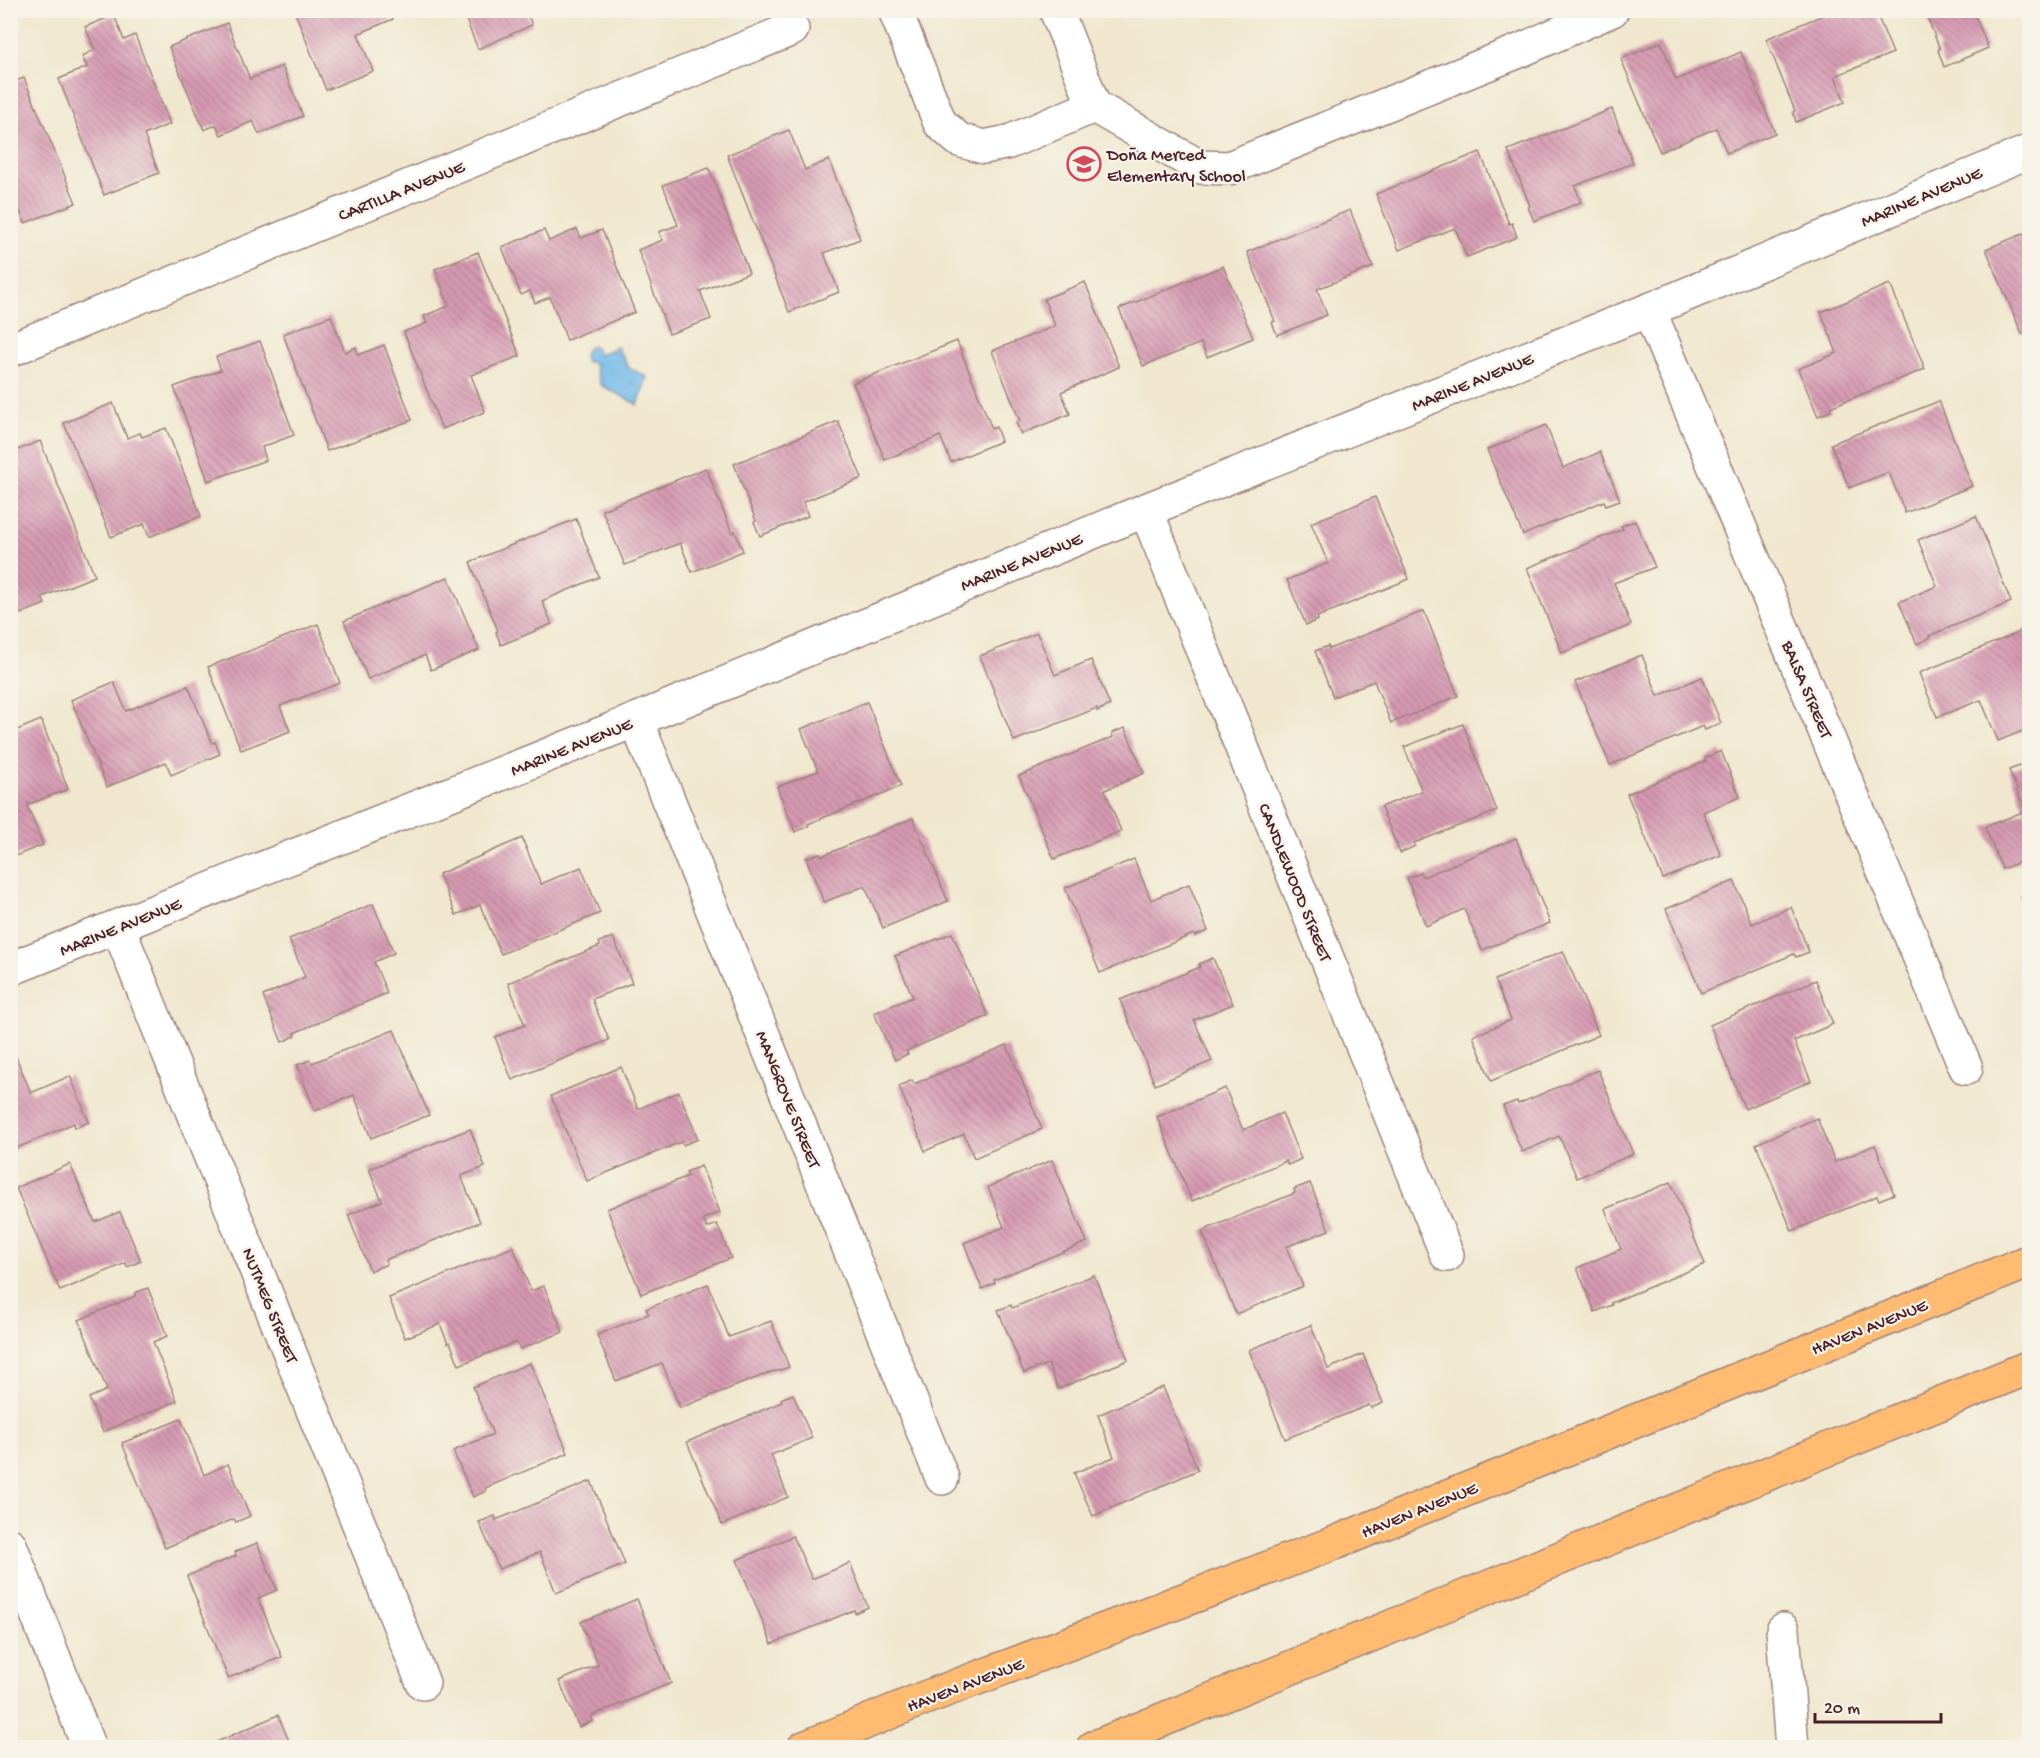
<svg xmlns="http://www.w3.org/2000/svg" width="2040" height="1758" font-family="'Gochi Hand',sans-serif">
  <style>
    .water { fill: url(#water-ripples); stroke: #5e6c8a; stroke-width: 1.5 }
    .building { fill: url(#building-back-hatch) }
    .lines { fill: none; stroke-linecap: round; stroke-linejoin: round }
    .minor-casing { stroke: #9d837c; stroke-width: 36 }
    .major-casing { stroke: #9d837c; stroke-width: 36 }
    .minor { stroke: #fff; stroke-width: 33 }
    .major { stroke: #ffbb71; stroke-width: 33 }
    .labels { text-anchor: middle; stroke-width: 4.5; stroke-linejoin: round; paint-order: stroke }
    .poi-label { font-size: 18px; fill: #4a1f2b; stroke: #f7f3e8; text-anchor: start }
    .street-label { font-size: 18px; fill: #4a1f2b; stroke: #f7f3e8 }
  </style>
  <defs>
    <pattern id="water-ripples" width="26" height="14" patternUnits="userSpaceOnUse" patternTransform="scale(1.5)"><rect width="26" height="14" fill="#71baea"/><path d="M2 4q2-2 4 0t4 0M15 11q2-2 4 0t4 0" fill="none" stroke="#639fc9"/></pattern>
    <pattern id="building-back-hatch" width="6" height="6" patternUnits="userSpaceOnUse" patternTransform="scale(1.5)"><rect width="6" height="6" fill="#d69ab2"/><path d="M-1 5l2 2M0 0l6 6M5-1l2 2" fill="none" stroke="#b07d91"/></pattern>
  </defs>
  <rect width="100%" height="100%" fill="#f7f3e8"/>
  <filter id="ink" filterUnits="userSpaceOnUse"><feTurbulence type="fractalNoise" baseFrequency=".0167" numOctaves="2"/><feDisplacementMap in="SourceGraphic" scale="12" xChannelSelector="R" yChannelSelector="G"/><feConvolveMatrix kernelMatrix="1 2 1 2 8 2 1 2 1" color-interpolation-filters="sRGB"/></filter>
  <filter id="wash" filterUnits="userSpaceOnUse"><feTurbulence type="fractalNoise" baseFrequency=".008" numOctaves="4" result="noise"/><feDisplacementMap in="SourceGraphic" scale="24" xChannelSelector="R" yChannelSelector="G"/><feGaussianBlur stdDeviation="1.35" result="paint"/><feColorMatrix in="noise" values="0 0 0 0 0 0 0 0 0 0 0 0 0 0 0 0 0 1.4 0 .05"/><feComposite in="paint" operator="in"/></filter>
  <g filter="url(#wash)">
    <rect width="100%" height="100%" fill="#f0e7ce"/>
    <!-- water -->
    <polygon class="water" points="592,346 596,349 598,355 617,347 629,368 647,377 638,405 601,385 593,362 586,362 584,356 587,348"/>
    <g id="blocks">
      <!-- building -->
      <g class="building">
        <polygon points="294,10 390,10 393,19 358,34 373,71 326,90"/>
        <polygon points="462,10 526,10 532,25 478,49"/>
        <polygon points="1835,10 1875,10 1893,53 1835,76 1845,102 1796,122 1793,112 1795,111 1766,39"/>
        <polygon points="1924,10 1973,10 1988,48 1944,67 1938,50 1940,49"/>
        <polygon points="114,15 124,40 135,35 170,124 144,135 159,173 104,195 59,79 87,67 82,56 95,50 85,27"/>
        <polygon points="227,23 250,79 282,66 303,116 259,134 253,121 221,135 216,125 204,130 169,47"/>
        <polygon points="1661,42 1676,80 1741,52 1775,133 1727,153 1716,128 1660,152 1621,59"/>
        <polygon points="24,78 76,203 25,223 10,188 10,83"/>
        <polygon points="1612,109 1633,163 1575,186 1581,202 1534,221 1528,207 1530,206 1508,150"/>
        <polygon points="789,130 805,170 829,160 860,239 824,253 839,292 789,312 727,155"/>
        <polygon points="1480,152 1509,224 1512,223 1517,237 1467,257 1455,228 1399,250 1376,194"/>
        <polygon points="709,168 749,273 700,291 711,319 669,334 638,250 663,240 659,232 678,225 663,185"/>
        <polygon points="1350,210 1373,267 1317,289 1327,315 1277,335 1272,322 1275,321 1247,252"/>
        <polygon points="577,229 581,238 602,230 635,312 567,340 550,297 535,303 530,291 521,295 502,247 544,230 549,241"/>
        <polygon points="2030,231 2030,331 2022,334 1986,249"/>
        <polygon points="478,252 520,356 471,375 485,412 442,429 404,332 427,323 424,316 449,306 435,269"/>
        <polygon points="1223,266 1253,338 1207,357 1201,343 1143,366 1119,309"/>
        <polygon points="1085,282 1119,367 1061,392 1070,414 1021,434 1016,422 1020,421 992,351 1055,326 1044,299"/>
        <polygon points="1890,284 1925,369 1830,407 1831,411 1818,416 1798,369 1837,353 1821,312"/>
        <polygon points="331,316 345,352 356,347 358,355 384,345 412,420 327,451 283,334"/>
        <polygon points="260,341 294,435 262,447 266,460 208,481 174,387 221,370 216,357"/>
        <polygon points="957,341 992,429 996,427 1001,441 951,462 940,436 885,460 853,383"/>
        <polygon points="1939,401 1972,486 1905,513 1889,472 1849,488 1831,444"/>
        <polygon points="113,403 127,438 140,433 142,437 166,428 201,516 149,537 144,524 111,537 64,423"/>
        <polygon points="838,421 862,478 803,502 808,516 760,536 754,522 756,521 734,464"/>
        <polygon points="1546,425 1563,468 1600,452 1620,500 1606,505 1604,501 1523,535 1487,450"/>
        <polygon points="40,441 95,576 42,597 45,604 10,618 10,453"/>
        <polygon points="706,468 732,533 735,531 743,551 692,572 680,543 625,565 602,510"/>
        <polygon points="1375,497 1409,579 1317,617 1318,620 1306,625 1287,580 1328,563 1311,523"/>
        <polygon points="1976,516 2011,602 1929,636 1930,638 1917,644 1899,602 1937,586 1918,540"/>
        <polygon points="576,519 599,577 542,601 552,624 501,645 496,632 498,631 470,562"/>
        <polygon points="1635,521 1655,567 1614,583 1631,625 1562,653 1527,568 1623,529 1621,526"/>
        <polygon points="448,577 479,650 431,670 425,655 368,679 344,621"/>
        <polygon points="1424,611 1458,696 1391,723 1374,681 1333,697 1315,651 1328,646 1329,649"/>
        <polygon points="318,624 340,683 280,706 290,731 241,750 208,667"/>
        <polygon points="2030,628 2030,728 1998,741 1981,700 1937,717 1919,673"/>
        <polygon points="1037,633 1055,675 1091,660 1110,705 1097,711 1097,708 1014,741 980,656"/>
        <polygon points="1642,655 1658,696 1702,677 1721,723 1705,730 1703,726 1610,765 1575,682"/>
        <polygon points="114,682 126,711 188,686 212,743 215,742 220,754 171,775 166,762 107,787 71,700"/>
        <polygon points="867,702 901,786 808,824 809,826 795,832 777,787 818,771 801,729"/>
        <polygon points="41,720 68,789 27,805 43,845 10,858 10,733"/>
        <polygon points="1463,724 1497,811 1414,843 1415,846 1400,853 1381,807 1422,791 1404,747"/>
        <polygon points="1125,728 1144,773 1105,790 1121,831 1054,859 1019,776 1113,737 1112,733"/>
        <polygon points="1721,751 1740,797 1703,812 1721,855 1663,879 1627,794 1706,761 1705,758"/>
        <polygon points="2030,762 2030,858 2002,869 1985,827 2025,811 2009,770"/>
        <polygon points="913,818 948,901 883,928 865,886 824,902 806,858 820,853 822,856"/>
        <polygon points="522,838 541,884 581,867 600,913 501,954 480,905 456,915 439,874"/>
        <polygon points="1516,838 1550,923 1482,950 1464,909 1426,926 1407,878 1421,873 1423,877"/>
        <polygon points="1134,859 1151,900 1189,884 1208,931 1195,936 1194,934 1100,973 1065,888"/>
        <polygon points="1734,881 1752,924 1791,907 1809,952 1796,957 1794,954 1701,993 1666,909"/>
        <polygon points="2030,893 2030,918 2029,918 2021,897"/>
        <polygon points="373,904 394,953 374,962 387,993 294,1033 295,1036 282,1042 263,996 305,977 289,939"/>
        <polygon points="952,933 988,1016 906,1051 908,1054 895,1060 874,1013 913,997 895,956"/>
        <polygon points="613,937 632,983 592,999 609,1040 512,1080 495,1037 525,1025 508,983 600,946 599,942"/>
        <polygon points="1563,951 1599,1035 1491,1081 1473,1036 1511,1020 1495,980"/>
        <polygon points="1213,958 1233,1004 1194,1020 1212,1061 1155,1085 1120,1000 1200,967 1199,964"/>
        <polygon points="1816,980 1833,1024 1794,1041 1811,1081 1745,1109 1710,1025"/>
        <polygon points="394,1030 429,1115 371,1138 354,1095 315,1111 297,1065 310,1060 312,1063"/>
        <polygon points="1007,1045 1042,1129 974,1158 964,1134 925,1151 899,1086 912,1080 914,1084"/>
        <polygon points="13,1050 31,1093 70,1076 89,1122 75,1128 74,1123 10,1151 10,1051"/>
        <polygon points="621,1067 638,1109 679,1092 698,1139 683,1145 681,1142 587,1181 551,1096"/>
        <polygon points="1598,1070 1633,1154 1577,1178 1559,1136 1522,1152 1503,1106 1517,1101 1518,1104"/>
        <polygon points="1225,1088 1243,1130 1282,1113 1301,1159 1288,1165 1286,1161 1192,1201 1157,1117"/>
        <polygon points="1817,1118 1835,1162 1875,1145 1894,1194 1879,1200 1877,1196 1792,1231 1756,1144"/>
        <polygon points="470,1129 485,1167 461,1176 480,1222 385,1260 387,1264 370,1271 348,1215 382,1201 369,1169"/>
        <polygon points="1052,1160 1087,1242 994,1280 995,1283 982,1289 964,1243 1004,1227 988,1187"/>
        <polygon points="70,1164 95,1222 120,1212 141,1261 127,1267 126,1263 60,1291 16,1188"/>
        <polygon points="701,1166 720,1212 703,1219 707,1228 717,1224 731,1258 641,1294 607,1209 688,1176 686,1172"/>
        <polygon points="1671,1182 1705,1264 1611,1303 1612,1305 1595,1312 1577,1268 1621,1249 1605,1209"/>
        <polygon points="1310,1183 1329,1230 1286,1247 1303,1286 1236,1314 1202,1231 1295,1193 1294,1189"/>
        <polygon points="513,1247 531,1291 544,1286 563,1332 520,1349 516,1342 459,1365 450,1342 448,1343 440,1324 405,1338 389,1298"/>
        <polygon points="1094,1275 1128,1360 1058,1389 1048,1364 1024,1373 998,1310 1011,1305 1012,1308"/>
        <polygon points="708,1284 729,1337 771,1321 789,1367 775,1372 774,1371 680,1408 662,1363 616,1381 597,1335 649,1314 646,1309"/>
        <polygon points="148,1288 167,1336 153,1342 177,1401 103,1432 89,1398 107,1390 79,1320 135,1296 135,1293"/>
        <polygon points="1311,1325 1328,1369 1363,1354 1383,1403 1371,1408 1369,1405 1285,1439 1249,1350"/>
        <polygon points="530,1363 568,1453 485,1488 486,1491 473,1497 453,1451 493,1434 473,1387"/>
        <polygon points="1163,1387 1198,1470 1093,1516 1074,1473 1114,1457 1098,1415"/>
        <polygon points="793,1394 812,1438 771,1455 788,1497 722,1525 687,1442 782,1402 781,1399"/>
        <polygon points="181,1419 204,1475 228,1464 250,1516 236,1522 234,1519 165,1548 122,1443"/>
        <polygon points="591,1481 625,1564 556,1593 540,1552 499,1569 479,1522 495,1516 496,1520"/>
        <polygon points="793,1536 812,1579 850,1563 868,1607 855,1613 854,1610 772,1644 737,1560"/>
        <polygon points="257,1543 277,1590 258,1598 282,1657 228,1678 187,1576 236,1556 235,1552"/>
        <polygon points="637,1599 671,1683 591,1716 593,1721 579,1727 559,1681 598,1665 581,1622"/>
        <polygon points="278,1715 292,1748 203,1748"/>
      </g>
    </g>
  </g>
  <g filter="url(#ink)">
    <use href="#blocks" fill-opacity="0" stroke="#9d837c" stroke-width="1.5"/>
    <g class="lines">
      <defs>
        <g id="minor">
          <polyline points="895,10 940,123 959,140 984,147 1009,142 1094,106"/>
          <polyline points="1056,10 1094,106 1200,167 1229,168 1519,51 1612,10"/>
          <polyline points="1649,310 1966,1068"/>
          <polyline points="10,350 792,29"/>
          <polyline points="1146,510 1447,1255"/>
          <polyline points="636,720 942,1478"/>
          <polyline points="118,927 423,1683"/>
          <polyline points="10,969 636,720 1146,510 1649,310 2030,151"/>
          <polyline points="10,1545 89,1748"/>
          <polyline points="1783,1630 1792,1748"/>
        </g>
        <g id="major">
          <polyline points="804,1748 922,1699 1337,1542 2030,1261"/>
          <polyline points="1093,1748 2030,1367"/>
        </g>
      </defs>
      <!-- minor casing -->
      <use href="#minor" class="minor-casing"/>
      <!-- major casing -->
      <use href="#major" class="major-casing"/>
      <!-- minor -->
      <use href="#minor" class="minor"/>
      <!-- major -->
      <use href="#major" class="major"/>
    </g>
  </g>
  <!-- icons -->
  <defs>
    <symbol id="school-ring" viewBox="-11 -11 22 22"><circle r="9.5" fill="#f7f3e8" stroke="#d1495b" stroke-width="1.5"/><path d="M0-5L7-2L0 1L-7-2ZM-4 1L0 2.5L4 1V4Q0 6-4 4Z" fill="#d1495b"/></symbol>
  </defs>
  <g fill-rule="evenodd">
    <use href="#school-ring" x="1065" y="145" width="38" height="38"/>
  </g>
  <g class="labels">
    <!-- poi labels -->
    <g class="poi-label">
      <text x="1107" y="160">Doña Merced<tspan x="1107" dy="21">Elementary School</tspan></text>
    </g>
    <!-- street labels -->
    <g class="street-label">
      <text transform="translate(401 190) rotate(-22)" y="6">CARTILLA AVENUE</text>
      <text transform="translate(1921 196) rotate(-23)" y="6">MARINE AVENUE</text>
      <text transform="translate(1472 381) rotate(-22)" y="6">MARINE AVENUE</text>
      <text transform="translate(1021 561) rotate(-22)" y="6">MARINE AVENUE</text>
      <text transform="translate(1808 689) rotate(67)" y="6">BALSA STREET</text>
      <text transform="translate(571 746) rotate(-22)" y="6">MARINE AVENUE</text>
      <text transform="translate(1296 882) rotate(68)" y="6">CANDLEWOOD STREET</text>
      <text transform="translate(120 926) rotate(-22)" y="6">MARINE AVENUE</text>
      <text transform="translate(789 1099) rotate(68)" y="6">MANGROVE STREET</text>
      <text transform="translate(271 1305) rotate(68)" y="6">NUTMEG STREET</text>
      <text transform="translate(1869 1326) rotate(-22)" y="6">HAVEN AVENUE</text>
      <text transform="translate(1419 1509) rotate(-22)" y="6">HAVEN AVENUE</text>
      <text transform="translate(965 1684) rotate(-21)" y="6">HAVEN AVENUE</text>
    </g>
  </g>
  <!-- margin -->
  <rect width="2040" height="1758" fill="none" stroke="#f7f3e8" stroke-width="36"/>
  <!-- scale -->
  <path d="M1815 1713v9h126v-9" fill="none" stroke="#4a1f2b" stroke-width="3"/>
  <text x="1824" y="1713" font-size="18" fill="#4a1f2b" stroke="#f7f3e8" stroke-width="4.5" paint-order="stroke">20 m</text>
</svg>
